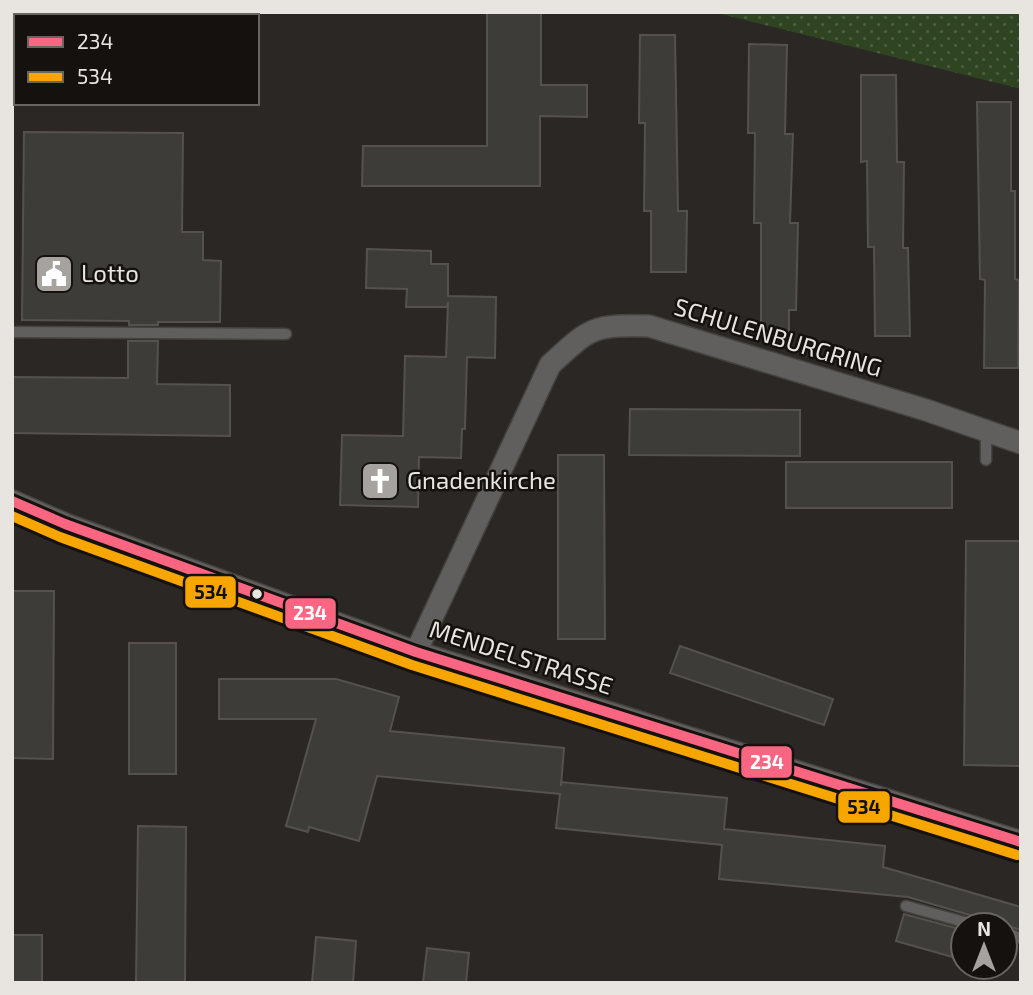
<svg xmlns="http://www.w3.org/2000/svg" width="1033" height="995" font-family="'Exo 2',sans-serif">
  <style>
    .green { fill: url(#green-dots) }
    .building { fill: #3e3c39; stroke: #54514f; stroke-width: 2 }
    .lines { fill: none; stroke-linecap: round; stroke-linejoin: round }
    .service-casing { stroke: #454340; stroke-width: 13 }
    .minor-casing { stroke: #454340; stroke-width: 24 }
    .service { stroke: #615f5d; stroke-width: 10 }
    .minor { stroke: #615f5d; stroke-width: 21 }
    .bus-1-casing { stroke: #14110e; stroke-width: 16 }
    .bus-2-casing { stroke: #14110e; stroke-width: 16 }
    .bus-1 { stroke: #fa6682; stroke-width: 10 }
    .bus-2 { stroke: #f7a600; stroke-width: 10 }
    .bus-dot { fill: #e8e5e0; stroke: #14110e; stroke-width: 2.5 }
    .labels { text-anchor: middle; stroke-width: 5; stroke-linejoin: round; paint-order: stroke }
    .poi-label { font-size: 24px; fill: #e8e5e0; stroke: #14110e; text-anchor: start }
    .street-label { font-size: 24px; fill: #e8e5e0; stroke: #14110e }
    .line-badge { stroke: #14110e; stroke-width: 2.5 }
    .badge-label { font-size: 19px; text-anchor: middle; font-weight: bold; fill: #fff }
    .pale-badge-label { font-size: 19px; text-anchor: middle; font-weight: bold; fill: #111 }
  </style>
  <defs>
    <pattern id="green-dots" width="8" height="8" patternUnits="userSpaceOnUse" patternTransform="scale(1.75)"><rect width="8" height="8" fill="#2f4420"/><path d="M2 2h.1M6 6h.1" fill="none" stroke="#4d5f40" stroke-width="1.8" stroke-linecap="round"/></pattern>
  </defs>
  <rect width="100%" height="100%" fill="#2a2724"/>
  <!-- green -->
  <polygon class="green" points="713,12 1021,12 1021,89"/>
  <!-- building -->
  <g class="building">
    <polygon points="487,12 541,12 541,85 587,85 587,117 540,116 540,186 362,186 363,146 487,146"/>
    <polygon points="640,35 675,35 678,211 687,211 686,272 651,272 651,211 644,211 645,123 639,123"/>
    <polygon points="749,44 787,45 785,134 793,134 790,223 798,223 796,310 789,310 789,332 761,332 761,223 754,223 755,133 748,133"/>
    <polygon points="861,75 896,75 897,162 904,162 903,248 908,248 910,336 875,336 874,247 868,247 867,161 861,162"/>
    <polygon points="977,102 1011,102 1011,191 1015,191 1015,279 1019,280 1018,368 984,368 985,280 980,279"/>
    <polygon points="24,132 183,133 182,232 203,232 203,260 221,261 220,322 158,322 158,325 129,325 129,321 22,320"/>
    <polygon points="367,249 431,251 431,264 448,264 448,296 496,297 495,358 467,357 465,429 462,429 461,458 419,457 418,507 340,505 342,435 403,436 405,356 446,357 448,302 447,307 406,307 407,289 366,288"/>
    <polygon points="128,341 158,341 157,384 230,385 230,436 12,433 12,377 128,378"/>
    <polygon points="630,409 800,410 800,456 629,455"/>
    <polygon points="558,455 604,455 605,639 558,639"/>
    <rect x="786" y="462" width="166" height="46"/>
    <polygon points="966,541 1021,541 1020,766 964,765"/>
    <polygon points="12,591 54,591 53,759 12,758"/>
    <rect x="129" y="643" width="47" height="131"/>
    <polygon points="680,646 833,699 824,725 670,673"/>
    <polygon points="219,679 336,679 399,697 390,731 564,748 561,786 561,782 727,798 724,829 885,846 883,867 1021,907 1021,930 908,897 719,879 722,845 556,828 560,794 377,776 359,841 309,827 308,832 286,826 316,719 219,719"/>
    <polygon points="138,826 186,827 185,983 136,983"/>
    <polygon points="904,914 963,930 963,960 896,941"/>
    <rect x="12" y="935" width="30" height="48"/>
    <polygon points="316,937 356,941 353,983 312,983"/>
    <polygon points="427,948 469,953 466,983 423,983"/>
  </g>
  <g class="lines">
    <defs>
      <g id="service">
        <polyline points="12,332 286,334"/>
        <polyline points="986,431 986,460"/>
        <polyline points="906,906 975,925"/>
        <polyline points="1005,933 1021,938"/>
      </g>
      <g id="minor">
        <polyline points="12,501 65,524 416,652 1021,842"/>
        <path d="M416 652 550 365C591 327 592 325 649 326L926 410 1021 443"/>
      </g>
    </defs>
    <!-- service casing -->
    <use href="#service" class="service-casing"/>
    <!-- minor casing -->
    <use href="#minor" class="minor-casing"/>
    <!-- service -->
    <use href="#service" class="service"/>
    <!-- minor -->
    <use href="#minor" class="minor"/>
    <defs>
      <polyline id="bus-1" points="12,501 65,524 416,652 1021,842"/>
      <polyline id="bus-2" points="12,516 60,537 412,665 1017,855"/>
    </defs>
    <!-- bus-1 casing -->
    <use href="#bus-1" class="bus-1-casing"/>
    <!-- bus-2 casing -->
    <use href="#bus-2" class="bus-2-casing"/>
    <!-- bus-1 -->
    <use href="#bus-1" class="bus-1"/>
    <!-- bus-2 -->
    <use href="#bus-2" class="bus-2"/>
  </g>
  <!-- icons -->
  <defs>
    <symbol id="civic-square" viewBox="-11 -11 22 22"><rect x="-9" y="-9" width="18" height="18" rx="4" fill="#a6a29e" stroke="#14110e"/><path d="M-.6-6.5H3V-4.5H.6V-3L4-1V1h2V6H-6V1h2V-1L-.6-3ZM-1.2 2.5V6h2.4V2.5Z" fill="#fff"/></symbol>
    <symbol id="church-square" viewBox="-11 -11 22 22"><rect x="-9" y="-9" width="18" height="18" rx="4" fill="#a6a29e" stroke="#14110e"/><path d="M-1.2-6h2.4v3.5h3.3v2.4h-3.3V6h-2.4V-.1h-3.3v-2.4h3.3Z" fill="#fff"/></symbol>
  </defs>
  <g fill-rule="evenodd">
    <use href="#civic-square" x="32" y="252" width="44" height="44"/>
    <use href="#church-square" x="358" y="459" width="44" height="44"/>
  </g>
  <!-- markers -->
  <circle class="bus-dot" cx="257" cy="594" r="6"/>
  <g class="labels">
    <!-- poi labels -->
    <g class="poi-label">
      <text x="81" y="282">Lotto</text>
      <text x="407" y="489">Gnadenkirche</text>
    </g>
    <!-- street labels -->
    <g class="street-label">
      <text transform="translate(778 338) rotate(17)" y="8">SCHULENBURGRING</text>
      <text transform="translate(521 658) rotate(18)" y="8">MENDELSTRASSE</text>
    </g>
  </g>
  <g class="line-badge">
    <rect x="184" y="575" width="53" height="34" rx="7" fill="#f7a600"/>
    <rect x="284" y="597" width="53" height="33" rx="7" fill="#fa6682"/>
    <rect x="740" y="745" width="53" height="34" rx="7" fill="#fa6682"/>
    <rect x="837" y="790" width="54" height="34" rx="7" fill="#f7a600"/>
  </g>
  <g class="badge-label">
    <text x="310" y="620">234</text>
    <text x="767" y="769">234</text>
  </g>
  <g class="pale-badge-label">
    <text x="211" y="599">534</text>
    <text x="864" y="814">534</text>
  </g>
  <!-- border -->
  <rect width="1033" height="995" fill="none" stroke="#e8e5e0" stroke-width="28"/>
  <!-- legend -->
  <rect x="14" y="14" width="245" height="91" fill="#14110e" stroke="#696662" stroke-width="2"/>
  <rect x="28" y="37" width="35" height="10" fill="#fa6682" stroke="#696662" stroke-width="2"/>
  <text x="77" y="49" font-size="21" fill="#e8e5e0">234</text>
  <rect x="28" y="72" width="35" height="10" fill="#f7a600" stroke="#696662" stroke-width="2"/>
  <text x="77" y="84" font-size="21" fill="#e8e5e0">534</text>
  <!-- north arrow -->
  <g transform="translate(984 946)"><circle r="33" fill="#14110e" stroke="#696662" stroke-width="2"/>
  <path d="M0-5L12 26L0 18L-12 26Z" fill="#a6a29e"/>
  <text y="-10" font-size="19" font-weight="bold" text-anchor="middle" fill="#e8e5e0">N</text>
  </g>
</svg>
